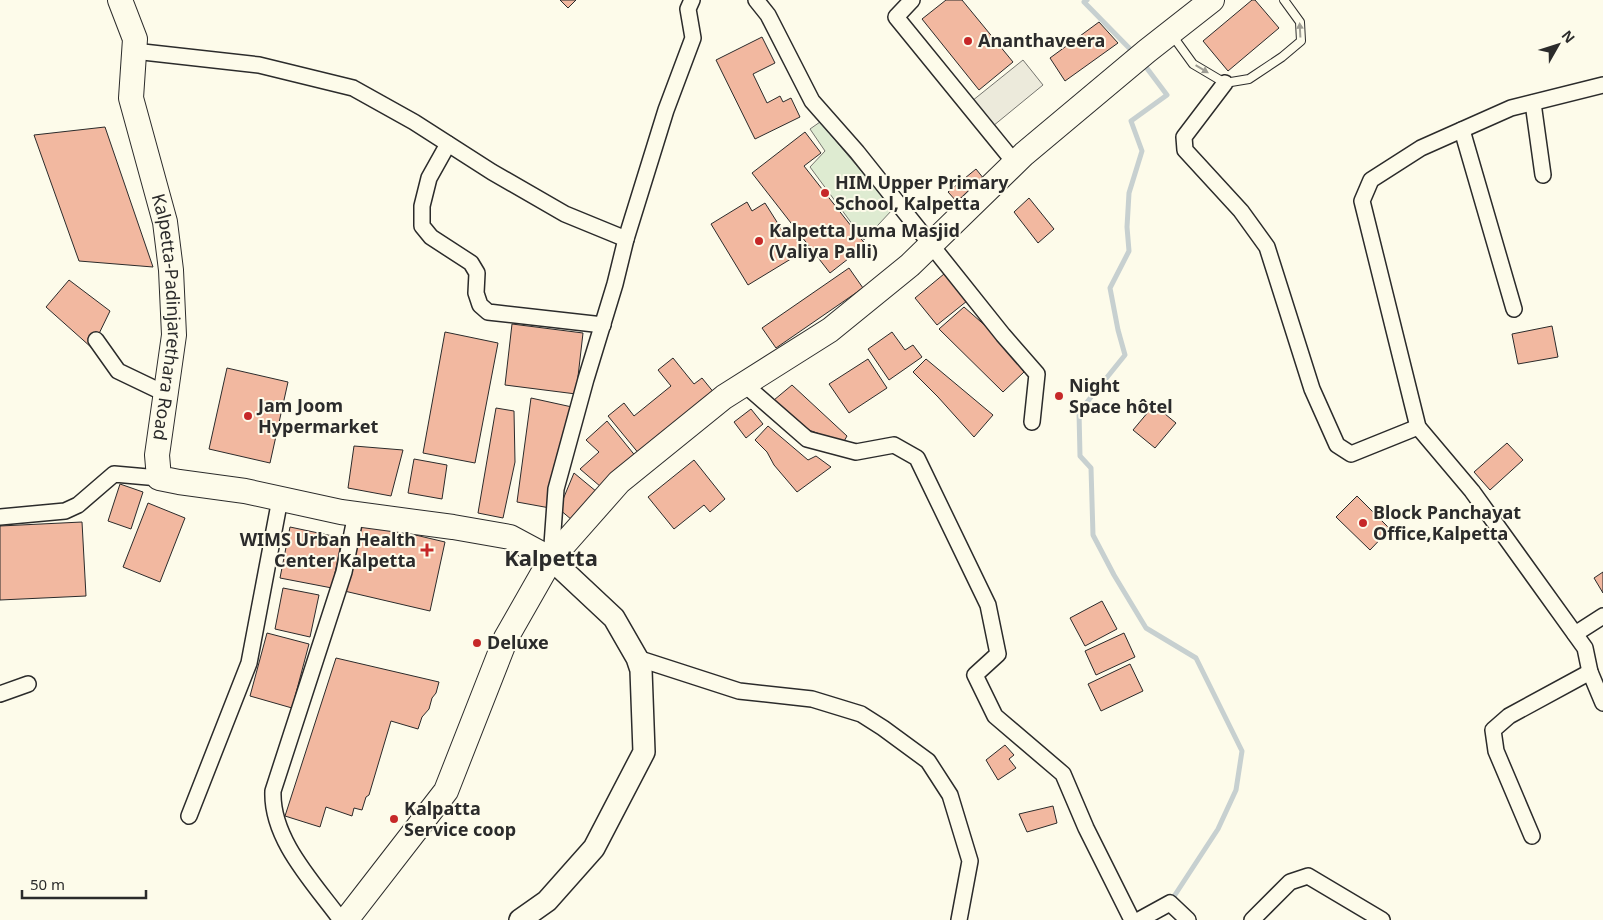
<svg xmlns="http://www.w3.org/2000/svg" width="1603" height="920" font-family="'Noto Sans',sans-serif">
  <style>
    .green { fill: #deebd1; stroke: #74746e }
    .parking { fill: #eceadb; stroke: #74746e }
    .lines { fill: none; stroke-linecap: round; stroke-linejoin: round }
    .stream { stroke: #c7d0d0; stroke-width: 5 }
    .building { fill: #f2b8a0; stroke: #2b2b2b }
    .lane-casing { stroke: #2b2b2b; stroke-width: 10 }
    .street-casing { stroke: #2b2b2b; stroke-width: 18 }
    .secondary-casing { stroke: #2b2b2b; stroke-width: 24 }
    .primary-casing { stroke: #2b2b2b; stroke-width: 26 }
    .lane { stroke: #fdfbea; stroke-width: 8 }
    .street { stroke: #fdfbea; stroke-width: 15 }
    .secondary { stroke: #fdfbea; stroke-width: 21 }
    .primary { stroke: #fdfbea; stroke-width: 24 }
    .oneway { fill: #9e9d94 }
    .poi-dot { fill: #c62828; stroke: #fdfbea; stroke-width: 2 }
    .labels { text-anchor: middle; stroke-width: 4; stroke-linejoin: round; paint-order: stroke }
    .poi-label { font-size: 18px; font-weight: bold; fill: #2b2b2b; stroke: #fdfbea; text-anchor: start }
    .street-label { font-size: 18px; fill: #2b2b2b; stroke: #fdfbea }
    .district-label { font-size: 22px; font-weight: bold; fill: #2b2b2b; stroke: #fdfbea }
  </style>
  <rect width="100%" height="100%" fill="#fdfbea"/>
  <!-- green -->
  <polygon class="green" points="820,122 893,209 864,240 810,167 825,151 810,129"/>
  <!-- parking -->
  <polygon class="parking" points="1023,60 1043,85 993,126 972,101"/>
  <g class="lines">
    <!-- stream -->
    <g class="stream">
      <polyline points="1087,0 1084,2 1134,53"/>
      <polyline points="1143,63 1167,95 1131,121 1142,151 1129,193 1127,227 1129,251 1110,288 1118,330 1125,355 1079,412 1080,456 1091,468 1093,535 1114,575 1146,628 1196,658 1242,751 1236,790 1218,829 1171,901"/>
    </g>
  </g>
  <!-- building -->
  <g class="building">
    <polygon points="560,0 576,0 568,8"/>
    <polygon points="946,0 962,0 1013,62 979,90 922,19"/>
    <polygon points="1252,0 1255,0 1279,28 1228,71 1203,41"/>
    <polygon points="1099,22 1118,43 1065,81 1050,58"/>
    <polygon points="762,37 775,63 753,74 767,103 780,96 783,102 791,98 800,117 755,139 716,60"/>
    <polygon points="105,127 153,267 79,261 34,135"/>
    <polygon points="805,132 821,153 804,166 866,245 830,273 752,173"/>
    <polygon points="976,169 984,179 957,202 948,192"/>
    <polygon points="1029,198 1054,229 1038,243 1014,212"/>
    <polygon points="747,202 752,211 765,203 782,230 789,226 804,251 748,285 711,224"/>
    <polygon points="849,268 863,288 776,348 762,328"/>
    <polygon points="944,274 967,301 937,325 915,298"/>
    <polygon points="69,280 110,311 92,348 46,307"/>
    <polygon points="964,307 997,336 1024,372 1003,392 939,329"/>
    <polygon points="512,324 583,333 576,394 505,385"/>
    <polygon points="1552,326 1558,357 1518,364 1512,334"/>
    <polygon points="445,332 498,343 475,463 423,453"/>
    <polygon points="892,332 905,350 913,345 922,357 889,380 868,349"/>
    <polygon points="673,358 694,384 702,378 715,394 640,455 608,416 624,403 634,416 671,386 658,370"/>
    <polygon points="868,359 887,388 849,413 829,384"/>
    <polygon points="926,359 993,415 974,437 938,397 913,372"/>
    <polygon points="227,368 288,382 270,463 209,449"/>
    <polygon points="792,385 847,436 843,443 809,430 774,400"/>
    <polygon points="531,398 572,407 550,508 517,502"/>
    <polygon points="1154,405 1176,423 1155,448 1133,430"/>
    <polygon points="496,408 514,411 515,462 503,518 478,513"/>
    <polygon points="751,409 763,424 746,438 734,422"/>
    <polygon points="607,421 637,458 601,487 580,469 599,452 586,440"/>
    <polygon points="768,426 808,460 816,456 831,467 797,492 774,465 767,452 755,440"/>
    <polygon points="1507,443 1523,460 1490,490 1474,472"/>
    <polygon points="354,446 403,450 391,496 348,488"/>
    <polygon points="414,459 447,465 442,499 408,493"/>
    <polygon points="694,460 725,499 710,512 704,505 674,529 648,497"/>
    <polygon points="574,473 597,492 572,520 559,509"/>
    <polygon points="120,484 143,492 131,529 108,521"/>
    <polygon points="1357,496 1390,529 1370,550 1336,517"/>
    <polygon points="148,503 185,518 160,582 123,567"/>
    <polygon points="356,521 445,542 430,611 340,590"/>
    <polygon points="82,522 86,596 0,600 0,526"/>
    <polygon points="290,527 342,538 332,588 280,578"/>
    <polygon points="1603,572 1603,593 1594,578"/>
    <polygon points="283,588 319,595 310,637 275,629"/>
    <polygon points="1102,601 1117,629 1085,646 1070,618"/>
    <polygon points="267,633 309,644 292,708 250,696"/>
    <polygon points="1124,633 1135,657 1096,675 1085,651"/>
    <polygon points="336,658 439,682 436,693 432,698 429,709 422,717 418,729 391,721 369,795 366,797 362,810 354,808 352,816 326,807 320,827 285,816"/>
    <polygon points="1130,664 1143,691 1101,711 1088,684"/>
    <polygon points="1005,745 1014,755 1009,759 1016,768 998,780 986,760"/>
    <polygon points="1053,806 1057,823 1027,832 1019,814"/>
  </g>
  <g class="lines">
    <defs>
      <polyline id="lane" points="1172,35 1193,64 1225,83 1249,79 1282,57 1301,41 1300,22 1284,0"/>
      <g id="street">
        <polyline points="756,0 768,15 812,101 857,152 1003,335 1037,374 1032,422"/>
        <polyline points="912,0 896,17 1015,163"/>
        <polyline points="134,51 259,65 353,88 414,122 492,172 565,214 626,239"/>
        <polyline points="1225,83 1184,137 1185,150 1241,211 1267,247 1312,389 1337,445 1351,454 1418,427"/>
        <polyline points="1603,85 1511,108 1421,148 1371,180 1362,201 1418,427 1472,491 1585,648 1590,672 1603,703"/>
        <polyline points="1533,103 1543,175"/>
        <polyline points="1462,130 1514,309"/>
        <polyline points="448,144 429,178 422,206 422,226 431,237 471,263 477,273 476,293 480,305 488,312 603,325"/>
        <polyline points="96,340 118,371 166,394"/>
        <polyline points="744,384 807,439 856,452 894,445 917,458 988,605 998,654 975,675 995,716 1063,774 1086,828 1132,920"/>
        <polyline points="0,517 65,511 78,505 114,474 159,478"/>
        <polyline points="551,559 556,489 586,379 615,284 626,239 666,110 693,38 688,9 692,0"/>
        <polyline points="1575,634 1603,616"/>
        <polyline points="637,658 739,691 812,699 861,714 883,728 928,761 950,795 970,861 959,920"/>
        <polyline points="0,694 28,684"/>
        <polyline points="189,816 249,663 280,499"/>
        <polyline points="1532,836 1496,751 1493,730 1509,716 1590,672"/>
        <path d="M343 920 338 916C312 881 271 838 273 791L344 572 356 514"/>
        <polyline points="1139,920 1170,903 1188,920"/>
        <polyline points="1252,920 1290,882 1308,876 1382,920"/>
      </g>
      <polyline id="secondary" points="520,920 547,901 594,848 644,752 641,670 637,658 614,618 551,559"/>
      <g id="primary">
        <path id="s1" d="M120 0 135 39 131 98 165 222 171 270 174 335 157 455 159 478 179 482 245 491 341 512 453 527 510 537 551 559"/>
        <polyline points="346,920 446,791 506,638 551,559 619,482 724,397 830,330 910,265 1024,154 1147,51 1212,0"/>
      </g>
    </defs>
    <!-- lane casing -->
    <use href="#lane" class="lane-casing"/>
    <!-- street casing -->
    <use href="#street" class="street-casing"/>
    <!-- secondary casing -->
    <use href="#secondary" class="secondary-casing"/>
    <!-- primary casing -->
    <use href="#primary" class="primary-casing"/>
    <!-- lane -->
    <use href="#lane" class="lane"/>
    <!-- street -->
    <use href="#street" class="street"/>
    <!-- secondary -->
    <use href="#secondary" class="secondary"/>
    <!-- primary -->
    <use href="#primary" class="primary"/>
  </g>
  <!-- one-way arrows -->
  <defs><path id="oneway-solid" d="M-6-.8H1V-3.2L6.5 0L1 3.2V.8H-6Z" transform="scale(1.25)"/></defs>
  <g class="oneway">
    <use href="#oneway-solid" transform="translate(1300 30) rotate(-93)"/>
    <use href="#oneway-solid" transform="translate(1202 69) rotate(31)"/>
  </g>
  <!-- markers -->
  <g class="poi-dot">
    <circle cx="968" cy="41" r="5"/>
    <circle cx="825" cy="193" r="5"/>
    <circle cx="759" cy="241" r="5"/>
    <circle cx="1059" cy="396" r="5"/>
    <circle cx="248" cy="416" r="5"/>
    <circle cx="1363" cy="523" r="5"/>
    <path d="M424.5 542.5h5v5h5v5h-5v5h-5v-5h-5v-5h5z"/>
    <circle cx="477" cy="643" r="5"/>
    <circle cx="394" cy="819" r="5"/>
  </g>
  <g class="labels">
    <!-- poi labels -->
    <g class="poi-label">
      <text x="978" y="47">Ananthaveera</text>
      <text x="835" y="189">HIM Upper Primary<tspan x="835" dy="21">School, Kalpetta</tspan></text>
      <text x="769" y="237">Kalpetta Juma Masjid<tspan x="769" dy="21">(Valiya Palli)</tspan></text>
      <text x="1069" y="392">Night<tspan x="1069" dy="21">Space hôtel</tspan></text>
      <text x="258" y="412">Jam Joom<tspan x="258" dy="21">Hypermarket</tspan></text>
      <text x="1373" y="519">Block Panchayat<tspan x="1373" dy="21">Office,Kalpetta</tspan></text>
      <text x="416" y="546" text-anchor="end">WIMS Urban Health<tspan x="416" dy="21">Center Kalpetta</tspan></text>
      <text x="487" y="649">Deluxe</text>
      <text x="404" y="815">Kalpatta<tspan x="404" dy="21">Service coop</tspan></text>
    </g>
    <!-- street labels -->
    <g class="street-label">
      <text dy="6" stroke="none"><textPath href="#s1" startOffset="325">Kalpetta-Padinjarethara Road</textPath></text>
    </g>
    <!-- district labels -->
    <g class="district-label">
      <text x="551" y="566">Kalpetta</text>
    </g>
  </g>
  <!-- north arrow -->
  <g transform="translate(1558 45) rotate(51)" stroke="#fdfbea" stroke-width="4" paint-order="stroke">
  <path d="M0-4L9 19L0 12L-9 19Z" fill="#2b2b2b"/>
  <text y="-8" font-size="14" font-weight="bold" text-anchor="middle" fill="#2b2b2b">N</text>
  </g>
  <!-- scale -->
  <path d="M22 890v8h124v-8" fill="none" stroke="#2b2b2b" stroke-width="2.5"/>
  <text x="30" y="890" font-size="15" fill="#2b2b2b" stroke="#fdfbea" stroke-width="4" paint-order="stroke">50 m</text>
</svg>
